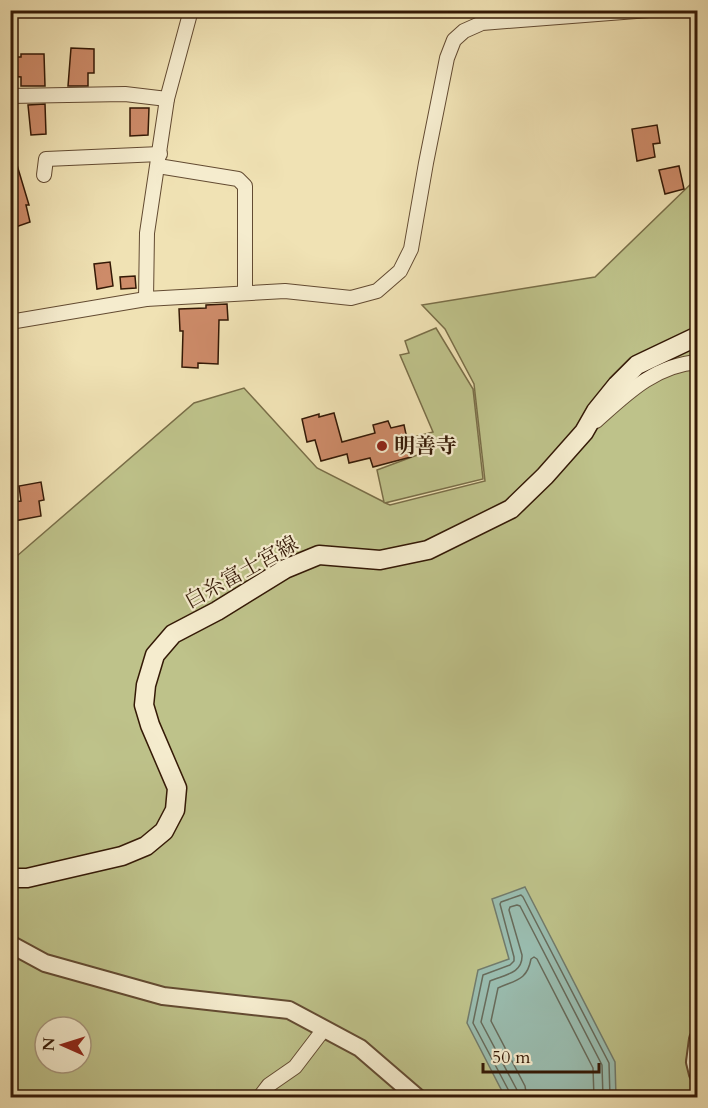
<svg xmlns="http://www.w3.org/2000/svg" width="708" height="1108" font-family="Cardo,'Noto Serif JP',serif">
  <style>
    .green { fill: #bec28a; stroke: #796e48; stroke-width: 1.5; fill-rule: evenodd }
    .water { fill: #9abdb0; stroke: #717b6c; stroke-width: 1.5 }
    .lines { fill: none; stroke-linecap: round; stroke-linejoin: round }
    .shore { stroke: #676b5b; stroke-width: 1.5 }
    .building { fill: #cd8b69; stroke: #341906; stroke-width: 1.5 }
    .minor-casing { stroke: #634b32; stroke-width: 16 }
    .tertiary-casing { stroke: #634b32; stroke-width: 20 }
    .secondary-casing { stroke: #341906; stroke-width: 21 }
    .minor { stroke: #f5ecce; stroke-width: 14 }
    .tertiary { stroke: #f5ecce; stroke-width: 16 }
    .secondary { stroke: #f5ecce; stroke-width: 18 }
    .poi-dot { fill: #8f2418; stroke: #f5ecce; stroke-width: 2 }
    .labels { text-anchor: middle; stroke-width: 4.5; stroke-linejoin: round; paint-order: stroke }
    .poi-label { font-size: 21px; font-weight: bold; fill: #341906; stroke: #f5ecce; text-anchor: start }
    .street-label { font-size: 21px; fill: #341906; stroke: #f5ecce }
  </style>
  <rect width="100%" height="100%" fill="#f0e2b4"/>
  <filter id="stains"><feTurbulence type="fractalNoise" baseFrequency=".00333" numOctaves="4"/><feColorMatrix values="0 0 0 0 .2 0 0 0 0 .09 0 0 0 0 .02 0 0 0 .5 -.17"/></filter>
  <radialGradient id="worn" r=".72"><stop offset=".6" stop-color="#630" stop-opacity="0"/><stop offset="1" stop-color="#630" stop-opacity=".3"/></radialGradient>
  <!-- green -->
  <path class="green" d="M697 178 698 1003 686 1061 697 1050V1097H11L10 562 194 403 244 388 317 468 384 502 377 470 420 454 414 437 433 432 400 355 409 353 405 341 436 328 473 389 483 479 385 503 390 505 485 481 474 384 445 329 422 305 595 277ZM45 1027H81V1063H45Z"/>
  <!-- water -->
  <polygon class="water" points="525,887 615,1062 616,1097 505,1097 467,1023 478,970 509,959 492,899"/>
  <g class="lines">
    <!-- shore -->
    <g class="shore">
      <polyline points="510,1098 510,1093 473,1023 483,975 510,965 514,961 514,957 500,904 501,902 521,895 523,897 609,1063 610,1098"/>
      <path d="M518 1098 517 1090 481 1022 490 981C503 975 523 974 522 955L509 910 510 907 517 905 520 906 602 1065 603 1098"/>
      <path d="M527 1098 525 1086 491 1021 498 988C515 980 527 981 531 959L534 957 537 959 593 1068 594 1098"/>
    </g>
  </g>
  <!-- building -->
  <g class="building">
    <polygon points="71,48 94,49 94,73 88,73 88,86 68,86"/>
    <polygon points="21,54 44,54 45,86 21,86 21,77 10,76 10,57 21,57"/>
    <polygon points="45,104 46,134 31,135 28,105"/>
    <polygon points="130,108 149,108 148,135 130,136"/>
    <polygon points="657,125 660,143 653,144 655,157 637,161 632,129"/>
    <polygon points="10,155 14,155 29,205 26,205 30,222 10,229"/>
    <polygon points="679,166 684,189 665,194 659,170"/>
    <polygon points="110,262 113,286 97,289 94,264"/>
    <polygon points="135,276 136,288 121,289 120,277"/>
    <polygon points="227,304 228,320 219,320 218,364 198,363 198,368 182,367 183,331 180,331 179,309 206,308 206,305"/>
    <polygon points="334,413 342,442 375,433 373,425 388,421 391,428 404,425 411,457 373,467 370,458 349,463 347,454 321,461 315,440 307,442 302,419 319,414 319,417"/>
    <polygon points="41,482 44,500 39,501 41,516 14,521 11,502 21,501 19,486"/>
  </g>
  <g class="lines">
    <defs>
      <g id="minor">
        <polyline points="10,96 125,94 167,99"/>
        <polyline points="158,166 238,179 245,186 245,293"/>
        <polyline points="44,175 46,159 160,154"/>
        <polyline points="146,299 147,233 167,99 191,10"/>
        <polyline points="10,322 146,299 285,291 351,298 377,291 400,271 411,249 426,163 447,58 454,40 464,31 482,23 649,10"/>
        <path d="M596 421C626 394 655 365 698 362"/>
        <polyline points="259,1098 269,1085 295,1067 324,1029"/>
      </g>
      <g id="tertiary">
        <polyline points="10,944 45,963 163,996 289,1010 360,1048 418,1098"/>
        <polyline points="698,1039 695,1062 698,1074"/>
      </g>
      <polyline id="secondary" points="10,878 27,878 122,856 146,846 164,831 175,810 177,788 150,725 144,705 146,685 155,655 173,634 217,611 285,569 319,555 380,560 428,550 511,509 545,476 584,432 596,411 617,385 637,365 698,336"/>
    </defs>
    <!-- minor casing -->
    <use href="#minor" class="minor-casing"/>
    <!-- tertiary casing -->
    <use href="#tertiary" class="tertiary-casing"/>
    <!-- secondary casing -->
    <use href="#secondary" class="secondary-casing"/>
    <!-- minor -->
    <use href="#minor" class="minor"/>
    <!-- tertiary -->
    <use href="#tertiary" class="tertiary"/>
    <!-- secondary -->
    <use href="#secondary" class="secondary"/>
  </g>
  <!-- markers -->
  <circle class="poi-dot" cx="382" cy="446" r="6"/>
  <g class="labels">
    <!-- poi labels -->
    <g class="poi-label">
      <text x="394" y="453">明善寺</text>
    </g>
    <!-- street labels -->
    <g class="street-label">
      <text transform="translate(241 572) rotate(-29)" y="7">白糸富士宮線</text>
    </g>
  </g>
  <!-- margin -->
  <rect width="708" height="1108" fill="none" stroke="#f0e2b4" stroke-width="36"/>
  <rect x="12" y="12" width="684" height="1084" fill="none" stroke="#341906" stroke-width="3"/>
  <rect x="18" y="18" width="672" height="1072" fill="none" stroke="#341906" stroke-width="1.5"/>
  <!-- north arrow -->
  <g transform="translate(63 1045) rotate(273)"><circle r="28" fill="#f5ecce" stroke="#a8987e" stroke-width="1.5"/>
  <path d="M0-4.5L10 22L0 15L-10 22Z" fill="#8f2418"/>
  <text y="-9" font-size="16" font-weight="bold" text-anchor="middle" fill="#341906">N</text>
  </g>
  <!-- scale -->
  <path d="M483 1063v9h116v-9" fill="none" stroke="#341906" stroke-width="3"/>
  <text x="492" y="1063" font-size="18" fill="#341906" stroke="#f5ecce" stroke-width="4.5" paint-order="stroke">50 m</text>
  <rect width="100%" height="100%" filter="url(#stains)"/>
  <rect width="100%" height="100%" fill="url(#worn)"/>
</svg>
